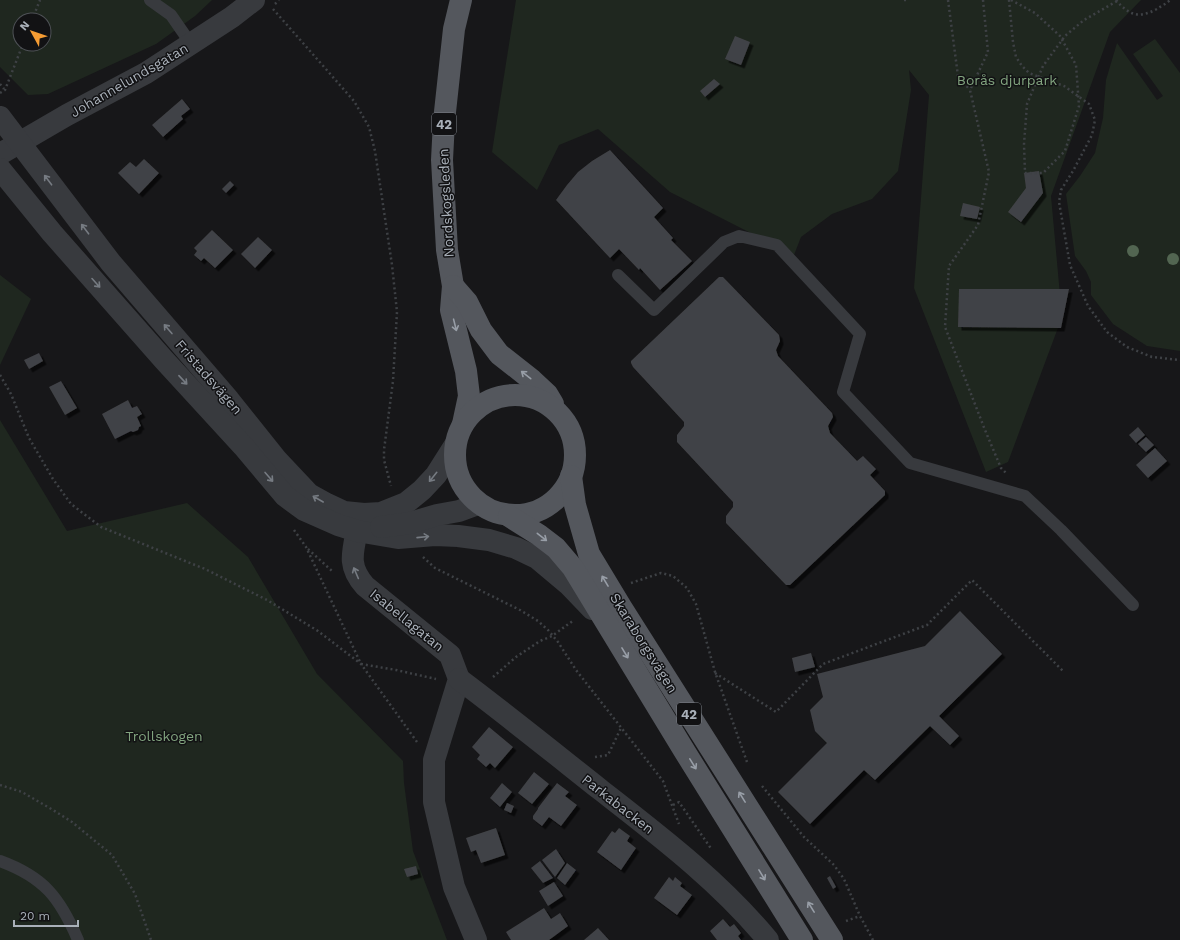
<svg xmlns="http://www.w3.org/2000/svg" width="1180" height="940" font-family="'Work Sans',sans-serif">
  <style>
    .green { fill: #1f271f; fill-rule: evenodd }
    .building { fill: #414246; filter: url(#shadow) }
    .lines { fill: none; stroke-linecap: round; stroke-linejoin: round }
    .path { stroke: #3e4145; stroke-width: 2.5; stroke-dasharray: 2 3; stroke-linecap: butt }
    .service { stroke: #383a3e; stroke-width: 12 }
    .minor { stroke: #383a3e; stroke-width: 22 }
    .tertiary { stroke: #383a3e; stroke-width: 22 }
    .primary { stroke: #54575d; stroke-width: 22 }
    .tree { fill: #526551 }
    .oneway { stroke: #767b82 }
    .oneway2 { stroke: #989ea7 }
    .labels { text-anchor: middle; stroke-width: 3; stroke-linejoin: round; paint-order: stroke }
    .shield { fill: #121214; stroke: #7c8188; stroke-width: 1 }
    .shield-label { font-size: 13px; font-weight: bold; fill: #a9b0b9 }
    .street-label { font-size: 14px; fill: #a9b0b9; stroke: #121214 }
    .park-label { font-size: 14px; fill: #82a47f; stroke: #121214 }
  </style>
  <defs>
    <filter id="shadow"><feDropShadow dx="3.5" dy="3.5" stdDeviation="0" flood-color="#0009"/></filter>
  </defs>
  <rect width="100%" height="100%" fill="#171719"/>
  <!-- green -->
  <g class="green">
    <path d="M0 0H212L195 16 156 44 48 94 28 95 0 67ZM20 20H44V44H20Z"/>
    <polygon points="516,0 1141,0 1110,32 1051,196 1062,317 1008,462 986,472 914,288 929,95 909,70 911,90 898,171 872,199 832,214 801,237 794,255 670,192 598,129 559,145 537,190 492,152"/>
    <polygon points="1155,39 1180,73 1180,351 1147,346 1113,324 1091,295 1091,282 1086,271 1075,256 1066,194 1080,176 1095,153 1103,118 1106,80 1117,43 1157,100 1163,96 1133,54"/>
    <polygon points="0,275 31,299 0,365"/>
    <polygon points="0,420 67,531 187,503 248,557 317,674 403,761 404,783 413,851 447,940 0,940"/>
  </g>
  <!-- building -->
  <g class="building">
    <polygon points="735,36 750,42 741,65 725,59"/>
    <polygon points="714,79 720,84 705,97 700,91"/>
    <polygon points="182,99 190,109 181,116 183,119 163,137 152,125"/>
    <polygon points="610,150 663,208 654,217 673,238 671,240 692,261 660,290 640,268 639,270 619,249 610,258 556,200 567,185 578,172 592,161"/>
    <polygon points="144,159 159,173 139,194 118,173 130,162 136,167"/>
    <polygon points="1039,171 1043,193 1021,222 1008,212 1026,188 1024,173"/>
    <polygon points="230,181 234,185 226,193 222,189"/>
    <polygon points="963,203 980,207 977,219 960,216"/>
    <polygon points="212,230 233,250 215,268 204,258 201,261 194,255 197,251 194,248"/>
    <polygon points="258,237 272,250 255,268 241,254"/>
    <polygon points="719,277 723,277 779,335 780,341 776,350 778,356 832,413 833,417 828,426 830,433 857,461 863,456 876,469 870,475 885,491 885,495 790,585 786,585 726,523 726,516 733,507 733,502 677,442 677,435 684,426 684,422 633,367 631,363 631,361"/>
    <polygon points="959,289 1069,289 1061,328 958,327"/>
    <polygon points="39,353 43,361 29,369 24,360"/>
    <polygon points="61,381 77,408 65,415 49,387"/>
    <polygon points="128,400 132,408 137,406 142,414 137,417 141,426 139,427 138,430 133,432 131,431 115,439 102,414"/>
    <polygon points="1138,427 1145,435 1136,443 1129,435"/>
    <polygon points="1146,437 1154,445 1146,452 1138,444"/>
    <polygon points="1155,448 1167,461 1148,478 1136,465"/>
    <polygon points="960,611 1002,654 939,716 959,736 950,745 930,726 875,780 864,770 810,824 778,792 827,743 815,731 810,710 823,697 817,674 925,646"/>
    <polygon points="811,653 815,667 795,672 792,658"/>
    <polygon points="489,727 513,747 495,768 490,763 486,767 477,759 480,755 472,747"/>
    <polygon points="534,772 549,784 532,804 518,793"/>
    <polygon points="502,783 512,792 500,807 490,798"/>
    <polygon points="557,783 569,792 565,796 577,805 561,826 549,817 542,826 533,819 533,816 538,809 538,808"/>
    <polygon points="507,803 514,806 511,813 504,810"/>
    <polygon points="496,828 505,855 481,863 476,850 471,852 466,838"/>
    <polygon points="619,828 630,836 627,841 636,848 621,870 597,852 612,831 615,833"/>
    <polygon points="556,849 565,863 555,877 542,860"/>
    <polygon points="540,861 553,878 543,883 531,868"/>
    <polygon points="567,863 576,870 565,885 557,878"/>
    <polygon points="416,866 418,874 407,877 404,869"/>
    <polygon points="830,876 836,887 833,889 827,878"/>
    <polygon points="669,877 673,881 675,877 682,883 680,886 692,895 677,915 654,898"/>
    <polygon points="554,882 563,896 548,906 539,891"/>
    <polygon points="544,908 551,919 560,913 568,926 549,940 511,940 506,932"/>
    <polygon points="723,919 730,927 734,924 741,933 738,936 741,940 717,940 710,931"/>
    <polygon points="598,928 609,940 584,940"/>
  </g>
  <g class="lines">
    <!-- path -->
    <g class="path">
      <polyline points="904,0 908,0"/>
      <polyline points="948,0 958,76 970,90"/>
      <polyline points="983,0 988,52 970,90 989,172 978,225 949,266 945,327 985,430 1001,468 1006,473"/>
      <polyline points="1009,0 1013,42 1016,57 1022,66 1029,73 1064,86 1089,104 1095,120 1092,135 1073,171 1061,190 1059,202 1070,265 1088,306 1107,332 1127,347 1152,357 1180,360"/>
      <polyline points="1011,0 1035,13 1060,36 1076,65 1079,106 1065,151 1043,173 1025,173 1024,144 1027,104 1043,66 1065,36 1084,20 1119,0"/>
      <path d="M1116 0C1129 15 1138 19 1157 9 1161 6 1166 4 1170 0"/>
      <polyline points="275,4 279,0"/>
      <polyline points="273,9 354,101 369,127 375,151 392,265 397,312 393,381 384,450 384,460 391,486"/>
      <polyline points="32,20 40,0"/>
      <polyline points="0,84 4,89"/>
      <polyline points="0,93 5,90 23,44"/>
      <polyline points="0,375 11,394 29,438 53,479 71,504 101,527 205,569 267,600 318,631 361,664 417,742"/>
      <polyline points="294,530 306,547 361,664 396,670 436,679"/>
      <polyline points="308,549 332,571"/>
      <polyline points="423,557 435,568 520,610 538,621 548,630 558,642 576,670 663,781 679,824"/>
      <polyline points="631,583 661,573 673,576 687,588 696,604 715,672 747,762"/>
      <polyline points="715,673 776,712 823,664 927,625 972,580 1064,672"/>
      <polyline points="493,677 516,657 540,641 552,636 574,620"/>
      <polyline points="595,757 608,755 621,728"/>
      <polyline points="0,785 22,792 53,810 72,822 112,855 135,894 151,940"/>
      <polyline points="762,786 804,837 834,865 844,879 860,916 873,940"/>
      <polyline points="673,805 679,802 712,850"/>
      <polyline points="846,921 860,916"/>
    </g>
    <!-- service -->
    <g class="service">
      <polyline points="150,0 171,15 191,44"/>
      <polyline points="618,275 654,310 724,242 739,236 777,245 860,334 843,392 910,463 1025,496 1061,530 1133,605"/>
      <path d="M0 861C44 877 60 898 78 940"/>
    </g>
    <!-- minor -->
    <g class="minor">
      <polyline points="0,154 67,115 146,73 232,17 254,0"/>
      <path d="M357 531C352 554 348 567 365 586L450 655 459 679 434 760V802L454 887 476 940"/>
      <path d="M459 679C507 715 554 753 602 791 661 837 720 882 768 940"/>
    </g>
    <!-- tertiary -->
    <g class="tertiary">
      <polyline points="0,117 111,263 229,400 277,460 309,494 327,504 344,512 364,514 381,513 406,503 422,490 436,475 455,445"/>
      <polyline points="0,169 52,233 164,360 243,446 285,496 304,510 338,525 357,531 398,538 435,535 458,536 489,540 516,548 537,558 568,584 592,609"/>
      <polyline points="381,527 410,523 437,515 459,511 478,504"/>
    </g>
    <!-- primary -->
    <g class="primary">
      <polyline points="461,0 454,29 444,121 442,160 447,250 453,286 451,310 466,371 469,396 463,424"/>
      <polyline points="453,286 467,302 481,330 499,354 532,380 547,394 553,404"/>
      <circle cx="515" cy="455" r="60"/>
      <polyline points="571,476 575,505 589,554 621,607 832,940"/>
      <polyline points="509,516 539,535 556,548 573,568 685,752 802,940"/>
    </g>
  </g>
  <!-- trees -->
  <g class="tree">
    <circle cx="1133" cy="251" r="6"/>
    <circle cx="1173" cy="259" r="6"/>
  </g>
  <!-- one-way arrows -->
  <defs><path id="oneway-shaft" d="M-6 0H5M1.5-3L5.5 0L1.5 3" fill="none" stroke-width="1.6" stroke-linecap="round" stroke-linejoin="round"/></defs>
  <g class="oneway">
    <use href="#oneway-shaft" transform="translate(48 180) rotate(-127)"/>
    <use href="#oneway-shaft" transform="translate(85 229) rotate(-127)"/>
    <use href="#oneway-shaft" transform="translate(96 283) rotate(48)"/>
    <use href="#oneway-shaft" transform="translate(168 329) rotate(-131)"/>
    <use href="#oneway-shaft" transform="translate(183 380) rotate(47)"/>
    <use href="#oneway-shaft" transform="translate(269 477) rotate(49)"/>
    <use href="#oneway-shaft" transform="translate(433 477) rotate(129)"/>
    <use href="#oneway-shaft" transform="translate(318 499) rotate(-150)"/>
    <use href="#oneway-shaft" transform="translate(423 537) rotate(-6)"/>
    <use href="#oneway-shaft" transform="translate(356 573) rotate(-113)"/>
  </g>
  <g class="oneway2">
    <use href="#oneway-shaft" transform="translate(455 325) rotate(76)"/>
    <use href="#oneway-shaft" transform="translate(526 375) rotate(-142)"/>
    <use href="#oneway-shaft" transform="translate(542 537) rotate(38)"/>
    <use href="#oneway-shaft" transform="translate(605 581) rotate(-121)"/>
    <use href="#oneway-shaft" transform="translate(625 653) rotate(59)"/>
    <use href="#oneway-shaft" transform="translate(693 764) rotate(58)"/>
    <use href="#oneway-shaft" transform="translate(742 797) rotate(-122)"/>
    <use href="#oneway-shaft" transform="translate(762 875) rotate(59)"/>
    <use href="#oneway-shaft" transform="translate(811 907) rotate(-122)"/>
  </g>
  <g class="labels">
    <!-- shield labels -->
    <g class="shield">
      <rect x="432" y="113" width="24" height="22" rx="3"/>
      <rect x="677" y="703" width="24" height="22" rx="3"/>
    </g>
    <g class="shield-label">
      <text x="444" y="129">42</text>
      <text x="689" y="719">42</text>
    </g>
    <!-- street labels -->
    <g class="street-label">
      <text transform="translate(129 80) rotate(-30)" y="5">Johannelundsgatan</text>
      <text transform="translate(446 203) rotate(-93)" y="5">Nordskogsleden</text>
      <text transform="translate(209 377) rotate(49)" y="5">Fristadsvägen</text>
      <text transform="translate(407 620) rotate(39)" y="5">Isabellagatan</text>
      <text transform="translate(644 643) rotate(58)" y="5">Skaraborgsvägen</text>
      <text transform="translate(618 804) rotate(38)" y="5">Parkabacken</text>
    </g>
    <!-- park labels -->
    <g class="park-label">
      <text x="1007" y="85">Borås djurpark</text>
      <text x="164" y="741">Trollskogen</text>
    </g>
  </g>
  <!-- north arrow -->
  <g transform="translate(32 32) rotate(310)"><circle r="19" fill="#121214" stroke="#4e5156"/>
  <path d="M0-3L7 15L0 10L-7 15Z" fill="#f59c33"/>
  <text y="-6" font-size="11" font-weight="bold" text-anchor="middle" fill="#a9b0b9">N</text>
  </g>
  <!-- scale -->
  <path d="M14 920v6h64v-6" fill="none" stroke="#a9b0b9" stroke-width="2"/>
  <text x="20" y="920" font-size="12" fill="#a9b0b9" stroke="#121214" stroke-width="3" paint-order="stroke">20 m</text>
</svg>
